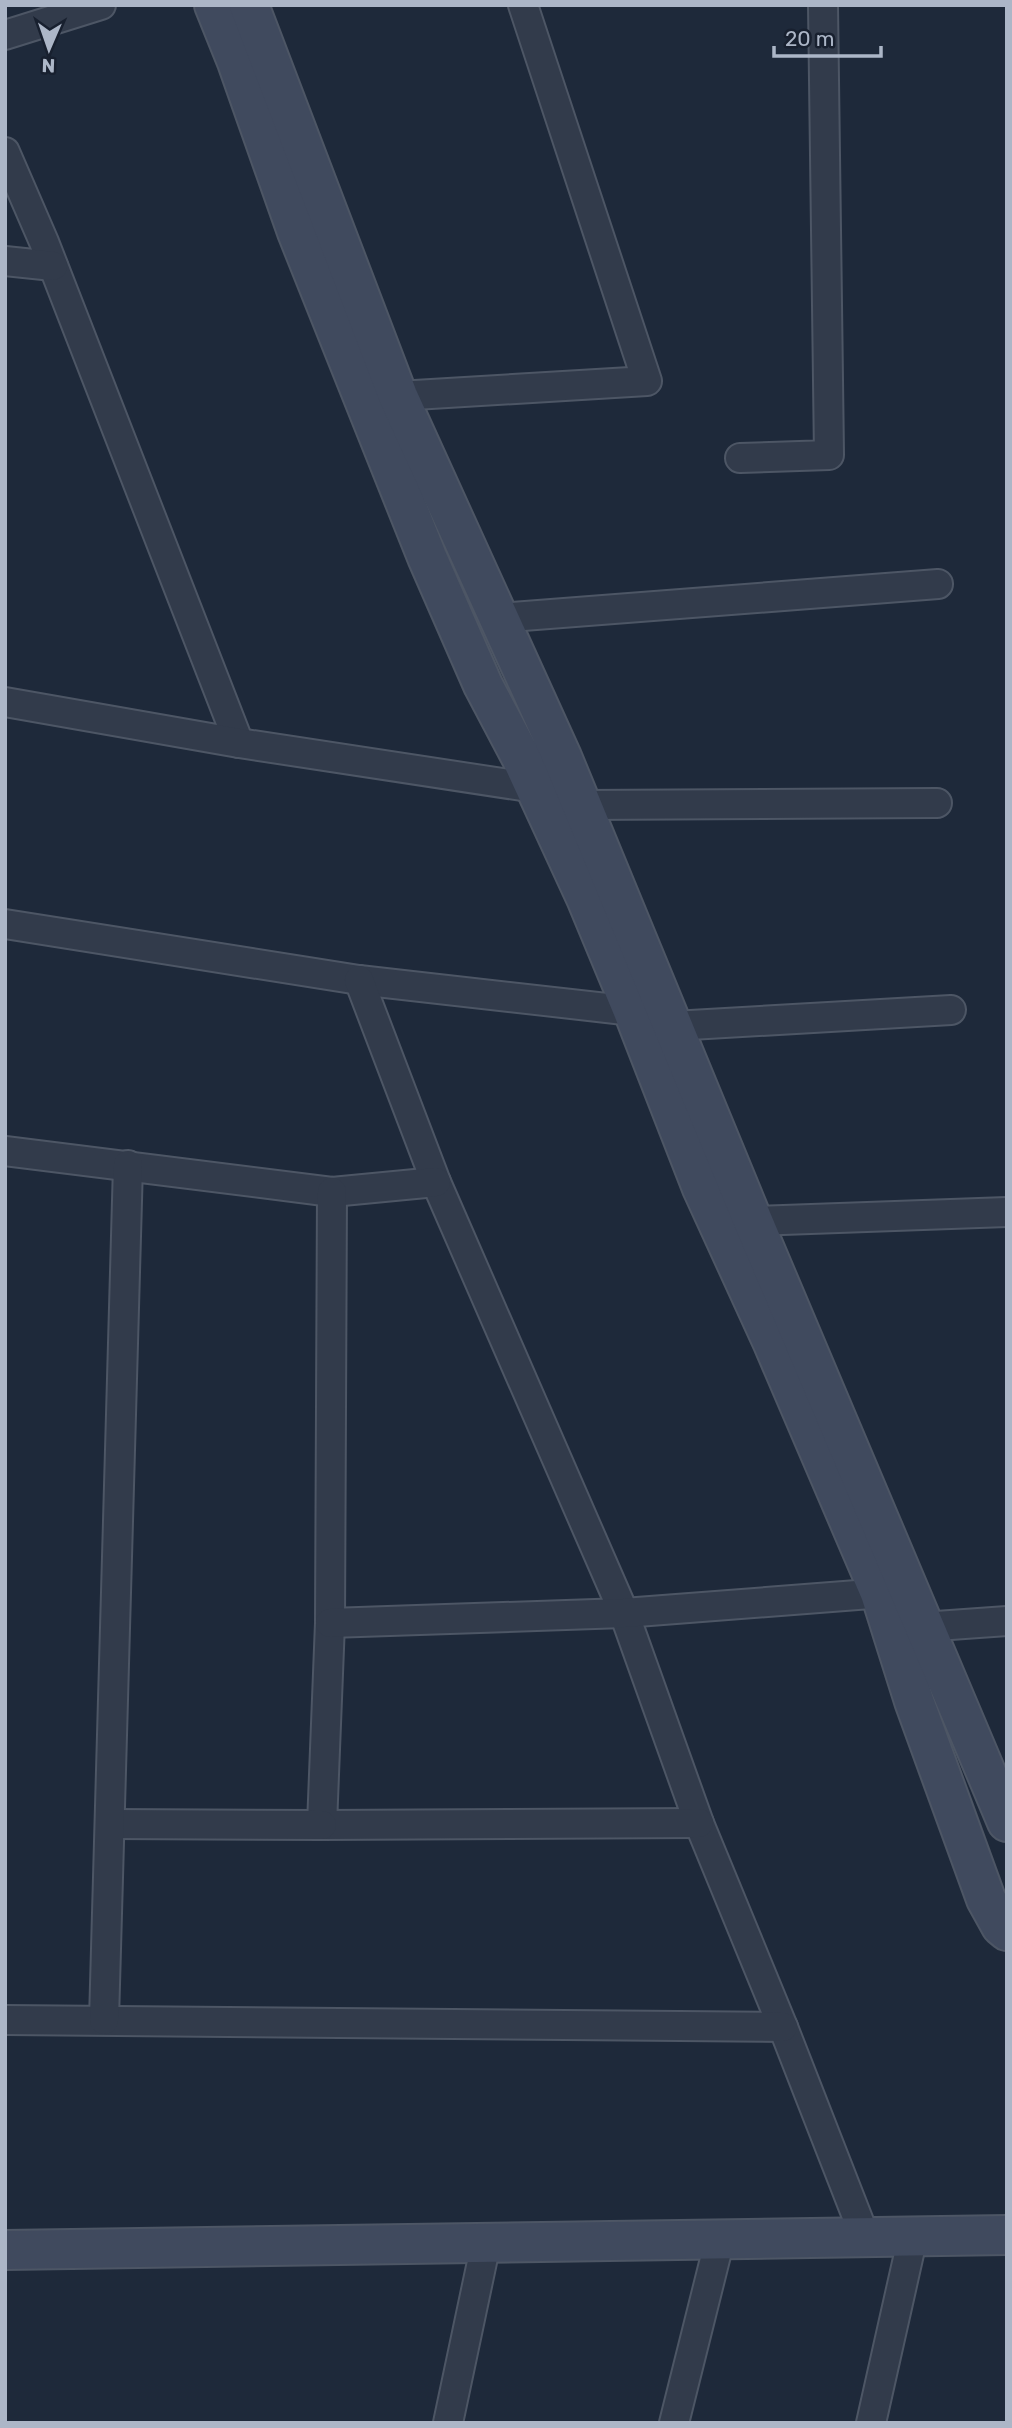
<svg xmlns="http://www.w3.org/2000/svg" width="1012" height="2428" font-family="Rubik,sans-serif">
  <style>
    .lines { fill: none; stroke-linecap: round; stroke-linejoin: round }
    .street-casing { stroke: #4d5665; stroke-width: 32 }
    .secondary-casing { stroke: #4d5665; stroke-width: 42 }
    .street { stroke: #323b4b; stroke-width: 28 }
    .secondary { stroke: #404a5e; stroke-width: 38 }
  </style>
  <rect width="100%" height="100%" fill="#1e293a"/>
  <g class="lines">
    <defs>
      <g id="street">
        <polyline points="5,35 101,5"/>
        <polyline points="5,152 44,242 239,743"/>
        <polyline points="5,261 53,266"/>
        <polyline points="398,396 647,381 523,5"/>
        <polyline points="740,458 829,455 823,5"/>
        <polyline points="499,618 938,584"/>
        <polyline points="5,702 239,743 535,788"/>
        <polyline points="582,805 937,803"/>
        <polyline points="5,924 359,980 633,1011"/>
        <polyline points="359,980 436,1182 624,1613 699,1823 783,2027 865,2237"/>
        <polyline points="673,1026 951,1010"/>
        <polyline points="5,1151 332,1192 436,1182"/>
        <polyline points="332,1192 330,1623 322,1825 699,1823"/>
        <polyline points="753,1221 1007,1212"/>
        <polyline points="330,1623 624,1613 896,1592"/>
        <polyline points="908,1628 1007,1621"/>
        <polyline points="111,1824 322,1825"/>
        <polyline points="5,2020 783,2027"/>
        <polyline points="104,2020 128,1165"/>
        <polyline points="448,2423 486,2243"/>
        <polyline points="674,2423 720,2239"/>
        <polyline points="871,2423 913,2236"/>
      </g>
      <g id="secondary">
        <polyline points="214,5 237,62 297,232 427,557 483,685 521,757 586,898 633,1011 702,1188 772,1341 880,1593 914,1701 986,1899 1001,1926 1007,1931"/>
        <polyline points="249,5 398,396 562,757 753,1221 1007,1822"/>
        <polyline points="5,2250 1007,2235"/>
      </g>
    </defs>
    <!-- street casing -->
    <use href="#street" class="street-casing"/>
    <!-- secondary casing -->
    <use href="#secondary" class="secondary-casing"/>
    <!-- street -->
    <use href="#street" class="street"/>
    <!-- secondary -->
    <use href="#secondary" class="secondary"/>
  </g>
  <!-- border -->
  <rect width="1012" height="2428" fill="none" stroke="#acb6c7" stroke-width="14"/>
  <!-- north arrow -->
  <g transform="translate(49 49) rotate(182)" stroke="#18202f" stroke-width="5" paint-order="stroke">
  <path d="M0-5L12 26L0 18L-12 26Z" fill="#acb6c7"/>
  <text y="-10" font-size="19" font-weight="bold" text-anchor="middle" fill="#acb6c7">N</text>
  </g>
  <!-- scale -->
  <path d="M774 46v10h107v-10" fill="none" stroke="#acb6c7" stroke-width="3.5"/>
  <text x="785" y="46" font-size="21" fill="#acb6c7" stroke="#18202f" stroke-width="5" paint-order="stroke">20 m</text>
</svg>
